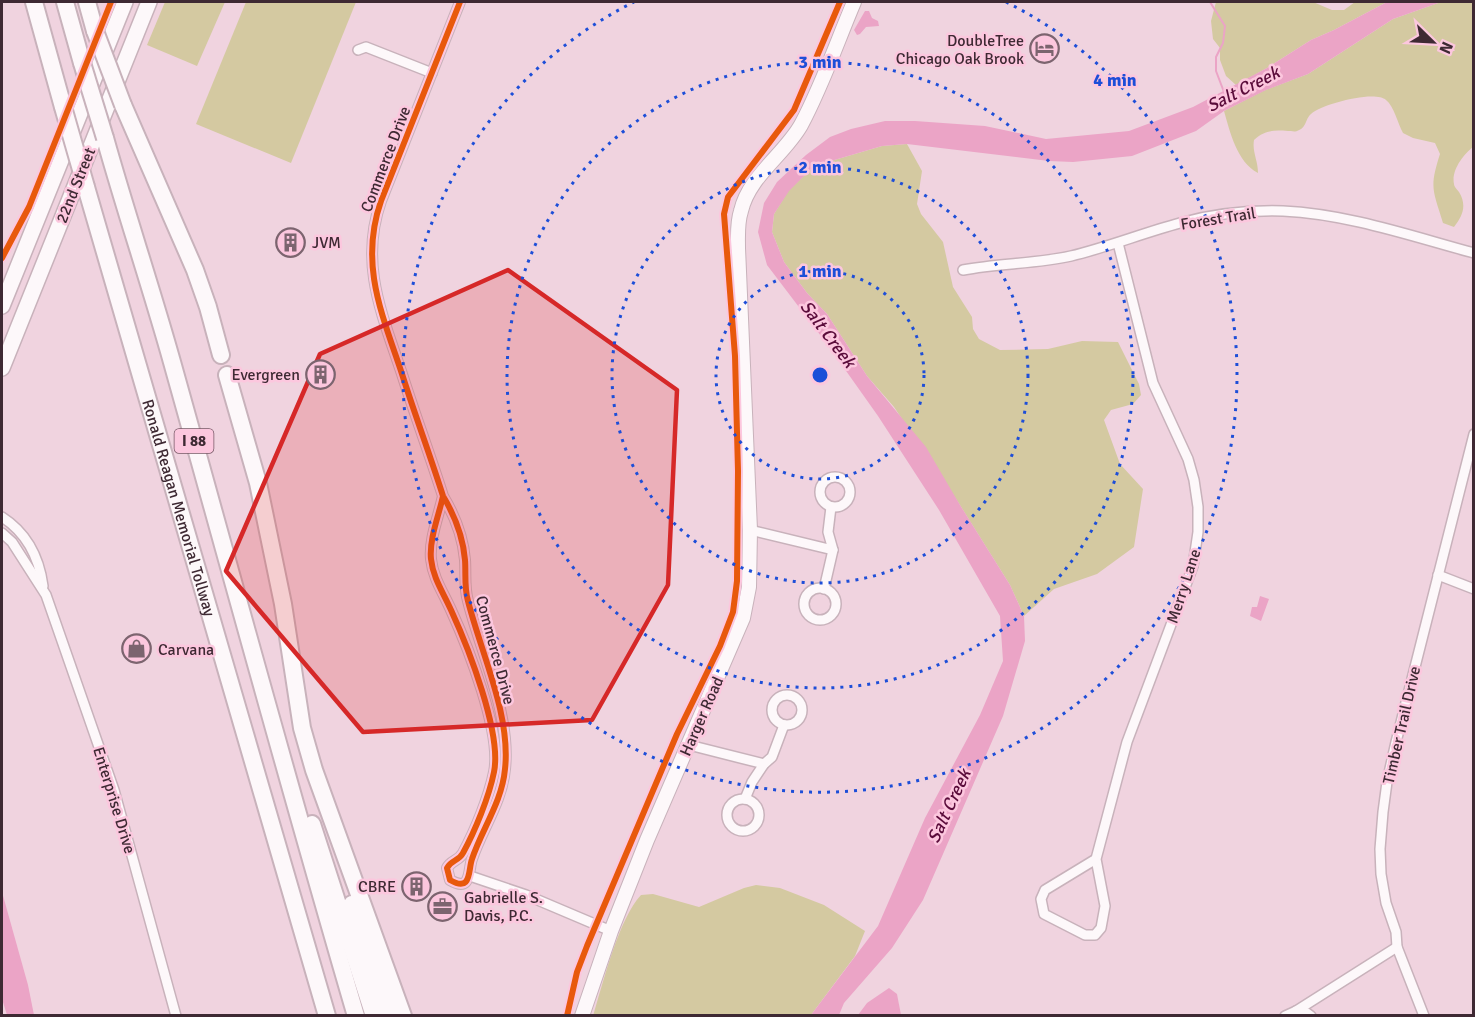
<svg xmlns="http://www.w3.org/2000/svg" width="1475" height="1017" font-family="Signika,sans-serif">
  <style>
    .green { fill: #d4c9a1 }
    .water { fill: #eba4c6 }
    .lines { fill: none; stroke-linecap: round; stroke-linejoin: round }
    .stream { stroke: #eba4c6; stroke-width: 2 }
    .street-casing { stroke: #c8b2bb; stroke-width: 12 }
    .secondary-casing { stroke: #c8b2bb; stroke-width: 16 }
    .primary-casing { stroke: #c8b2bb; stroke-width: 18 }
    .highway-casing { stroke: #c8b2bb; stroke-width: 20 }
    .street { stroke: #fdf8fa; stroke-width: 9 }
    .secondary { stroke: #fdf8fa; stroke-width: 14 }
    .primary { stroke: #fdf8fa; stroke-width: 15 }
    .highway { stroke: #fdf8fa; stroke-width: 16 }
    .highway-bridge-casing { stroke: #c8b2bb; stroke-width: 20; stroke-linecap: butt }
    .highway-bridge { stroke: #fdf8fa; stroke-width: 16 }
    .cycleway-casing { stroke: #fcc7de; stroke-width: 10 }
    .cycleway { stroke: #e8590c; stroke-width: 6 }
    .marked { fill: #d62828; fill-opacity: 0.2; stroke: #d62828; stroke-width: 4.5; stroke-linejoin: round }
    .ring { fill: none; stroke: #1d4ed8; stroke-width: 3; stroke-dasharray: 3 6 }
    .labels { text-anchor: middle; stroke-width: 5; stroke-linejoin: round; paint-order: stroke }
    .shield { fill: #fcc7de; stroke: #775866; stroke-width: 1.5 }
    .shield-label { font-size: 15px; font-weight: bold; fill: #3e2933 }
    .poi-label { font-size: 16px; fill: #3e2933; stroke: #fcc7de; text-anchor: end }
    .street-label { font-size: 16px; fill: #3e2933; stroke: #fcc7de }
    .water-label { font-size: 18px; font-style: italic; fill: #5a0b3a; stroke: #fcc7de }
    .centre { fill: #1d4ed8; stroke: #fcc7de; stroke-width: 3 }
    .ring-label { font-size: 18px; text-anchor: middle; font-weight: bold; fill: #1d4ed8; stroke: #fcc7de; stroke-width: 5; stroke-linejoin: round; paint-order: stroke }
  </style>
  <rect width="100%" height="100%" fill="#f0d3df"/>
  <!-- green -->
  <g class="green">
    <polygon points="165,2 225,2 197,66 147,45"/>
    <polygon points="246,2 356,2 291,163 196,124"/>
    <polygon points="1216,2 1313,2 1332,10 1344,10 1355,2 1387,2 1334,30 1311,40 1267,68 1236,85 1226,76 1220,60 1220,48 1213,39 1211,21"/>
    <path d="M1441 2H1473V147C1464 154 1451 170 1454 184 1454 187 1457 189 1459 192 1467 205 1463 216 1454 227L1443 223C1433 190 1429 188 1440 154L1435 143 1413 138 1403 133C1398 124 1394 106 1386 100 1375 90 1322 104 1311 114 1305 119 1307 128 1297 131 1296 132 1289 131 1288 131 1273 130 1265 130 1254 140 1252 152 1258 160 1258 173 1237 162 1230 132 1224 111L1263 91 1308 74 1393 19Z"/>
    <polygon points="907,144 922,171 917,204 921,214 943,242 953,287 972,317 973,329 979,339 1000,350 1048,349 1082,341 1118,342 1139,384 1141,395 1133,404 1111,410 1104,420 1120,464 1143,489 1134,547 1097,574 1054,589 1024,616 1010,585 958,502 894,407 867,376 827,314 807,293 784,262 772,232 774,214 788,191 814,166 882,146"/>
    <path d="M756 885 780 888 824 905 865 931 855 956 811 1015 593 1016C603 983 619 918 641 895L653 894 699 907 744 888Z"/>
  </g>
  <!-- water -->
  <g class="water">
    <polygon points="1387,2 1441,2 1393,19 1308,74 1266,90 1224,111 1196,131 1132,156 1073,162 1049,161 907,144 882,146 814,166 789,191 774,214 772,232 784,262 807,293 827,314 867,376 926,447 960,505 1010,585 1024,616 1025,641 1003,716 923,900 892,948 844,1003 839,1015 811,1015 878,926 925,818 980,715 1003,661 1000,616 939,510 878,416 827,344 767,265 758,232 764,203 777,182 806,155 830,137 851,129 885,121 915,121 985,126 1046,139 1129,131 1193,107 1267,68 1311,40 1334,30"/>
    <polygon points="865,11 869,11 872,18 878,21 879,26 866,27 860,34 857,35 854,30"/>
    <polygon points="1260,596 1269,599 1261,621 1250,616 1252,607 1257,607"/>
    <polygon points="2,892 28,985 34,1015 7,1015 2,999"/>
    <polygon points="889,988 897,994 901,1015 858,1015 867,1003"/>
  </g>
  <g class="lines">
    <!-- stream -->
    <polyline class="stream" points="1210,2 1225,26 1223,43 1216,57 1216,71 1224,92"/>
    <defs>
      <g id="street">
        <polyline points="358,50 366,47 432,73"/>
        <path d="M963 270C999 263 1036 264 1071 256 1108 247 1143 233 1180 223 1213 214 1249 210 1283 211 1348 214 1411 236 1474 253"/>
        <circle cx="835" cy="492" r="15"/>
        <path d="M443 496C439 515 429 539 431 559 433 578 443 592 451 610 468 647 502 733 494 772 489 797 475 831 463 853 459 861 451 860 447 868L450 880C472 893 468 870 472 859 482 829 502 802 505 769 511 715 481 653 468 601 464 588 466 573 465 560 463 536 455 516 443 496 430 455 415 415 402 374 382 314 359 264 381 201L460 2"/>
        <path d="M2 517C27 533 39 557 43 586"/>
        <polyline points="750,530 833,550"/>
        <polyline points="2,533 12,542 46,595 114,790 176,1016"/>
        <polyline points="1438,575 1474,589"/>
        <circle cx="820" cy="604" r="16"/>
        <polyline points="824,589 833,550 828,532 831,507"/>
        <circle cx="787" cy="710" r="15"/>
        <polyline points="689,745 764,764"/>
        <polyline points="745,799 752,782 764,764 772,757 784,725"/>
        <circle cx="743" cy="815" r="16"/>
        <polyline points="1096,859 1045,890 1041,899 1044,914 1085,935 1095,935 1101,928 1105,906 1096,859 1127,742 1193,566 1198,532 1198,507 1194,480 1188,459 1153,383 1118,243"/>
        <polyline points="470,876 526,895 611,931"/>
        <polyline points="1296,1011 1307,1013 1311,1016"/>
        <polyline points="1285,1016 1296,1011 1397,947"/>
        <polyline points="1424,1016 1397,947 1396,932 1386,903 1381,874 1380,849 1383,812 1387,782 1396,742 1474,434"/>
      </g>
      <path id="secondary" d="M582 1016 611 931 647 840 743 618 749 587 750 530 738 248C738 235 737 223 741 211 749 176 784 155 801 125 822 86 837 42 854 2"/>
      <g id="primary">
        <polyline points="2,306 125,2"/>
        <polyline points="2,368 149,2"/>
      </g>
      <g id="highway">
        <polyline points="34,2 63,107"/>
        <polyline points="65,2 82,63"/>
        <polyline points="87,2 95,31"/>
        <polyline points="123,105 195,270 208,307 221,355"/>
        <path d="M105 138C126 213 151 287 172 362 233 580 292 798 356 1016"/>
        <path id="s1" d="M86 187 327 1016"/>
        <polyline points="227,375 258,483 283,604 302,728 314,770 403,1016"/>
        <polyline points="312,824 374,1016"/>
        <polyline points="352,904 387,1016"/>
      </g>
    </defs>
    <!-- street casing -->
    <use href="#street" class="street-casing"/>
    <!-- secondary casing -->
    <use href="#secondary" class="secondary-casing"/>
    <!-- primary casing -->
    <use href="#primary" class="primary-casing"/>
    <!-- highway casing -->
    <use href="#highway" class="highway-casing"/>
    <!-- street -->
    <use href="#street" class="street"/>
    <!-- secondary -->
    <use href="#secondary" class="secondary"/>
    <!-- primary -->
    <use href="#primary" class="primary"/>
    <!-- highway -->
    <use href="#highway" class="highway"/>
    <defs>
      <g id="highway-bridge">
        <polyline points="95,31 123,105"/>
        <polyline points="82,63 105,138"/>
        <polyline points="63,107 86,187"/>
      </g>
    </defs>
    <!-- highway-bridge casing -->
    <use href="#highway-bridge" class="highway-bridge-casing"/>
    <!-- highway-bridge -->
    <use href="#highway-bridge" class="highway-bridge"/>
    <defs>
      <g id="cycleway">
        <polyline points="2,258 29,207 111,2"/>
        <path d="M443 496C439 515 429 539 431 559 433 578 443 592 451 610 468 647 502 733 494 772 489 797 475 831 463 853 459 861 451 860 447 868L450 880C472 893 468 870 472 859 482 829 502 802 505 769 511 715 481 653 468 601 464 588 466 573 465 560 463 536 455 516 443 496 430 455 415 415 402 374 382 314 359 264 381 201L460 2"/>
        <polyline points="567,1016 577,972 587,946 677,734 720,646 733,612 737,581 738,471 735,356 724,214 728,197 794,110 840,2"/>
      </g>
    </defs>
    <!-- cycleway casing -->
    <use href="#cycleway" class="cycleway-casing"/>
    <!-- cycleway -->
    <use href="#cycleway" class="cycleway"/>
  </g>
  <!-- marked area -->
  <path class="marked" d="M508 270 677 390 668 585 592 720 363 732 226 571 320 354Z"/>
  <!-- distance rings -->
  <g class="ring">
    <circle cx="820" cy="375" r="104"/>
    <circle cx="820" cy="375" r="208"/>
    <circle cx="820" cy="375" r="313"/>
    <path d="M1006 2A417 417 0 1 1 634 2"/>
  </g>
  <!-- icons -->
  <defs>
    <symbol id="hotel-ring" viewBox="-11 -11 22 22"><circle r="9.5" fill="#fcc7de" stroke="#7c646f" stroke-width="1.5"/><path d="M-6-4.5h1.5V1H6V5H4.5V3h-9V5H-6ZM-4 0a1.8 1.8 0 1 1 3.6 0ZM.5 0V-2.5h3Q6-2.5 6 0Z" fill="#7c646f"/></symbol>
    <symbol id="building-ring" viewBox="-11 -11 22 22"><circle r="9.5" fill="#fcc7de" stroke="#7c646f" stroke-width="1.5"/><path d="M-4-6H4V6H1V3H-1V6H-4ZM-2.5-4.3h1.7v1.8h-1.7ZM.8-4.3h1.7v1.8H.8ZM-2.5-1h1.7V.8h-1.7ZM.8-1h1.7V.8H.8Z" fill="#7c646f"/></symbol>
    <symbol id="shop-ring" viewBox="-11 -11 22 22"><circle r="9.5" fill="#fcc7de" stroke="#7c646f" stroke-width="1.5"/><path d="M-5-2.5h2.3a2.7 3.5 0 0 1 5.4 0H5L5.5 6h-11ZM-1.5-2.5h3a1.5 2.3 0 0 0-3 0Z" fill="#7c646f"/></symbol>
    <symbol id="office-ring" viewBox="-11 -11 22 22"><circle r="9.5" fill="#fcc7de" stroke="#7c646f" stroke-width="1.5"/><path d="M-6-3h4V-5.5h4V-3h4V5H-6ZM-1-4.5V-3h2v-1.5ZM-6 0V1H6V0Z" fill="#7c646f"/></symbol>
  </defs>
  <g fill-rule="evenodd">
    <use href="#hotel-ring" x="1028" y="32" width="33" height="33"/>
    <use href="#building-ring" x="274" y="226" width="33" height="33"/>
    <use href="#building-ring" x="304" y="358" width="33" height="33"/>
    <use href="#shop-ring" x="120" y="632" width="33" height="33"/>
    <use href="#building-ring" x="400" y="870" width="33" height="33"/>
    <use href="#office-ring" x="426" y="890" width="33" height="33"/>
  </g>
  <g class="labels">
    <!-- shield labels -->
    <rect class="shield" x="174.5" y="429" width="39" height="24" rx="4.5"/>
    <g class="shield-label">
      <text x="194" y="446">I 88</text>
    </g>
    <!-- poi labels -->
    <g class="poi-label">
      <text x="1024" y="46">DoubleTree<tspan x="1024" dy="18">Chicago Oak Brook</tspan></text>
      <text x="312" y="248" text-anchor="start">JVM</text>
      <text x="300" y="380">Evergreen</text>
      <text x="158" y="655" text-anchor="start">Carvana</text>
      <text x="396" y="892">CBRE</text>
      <text x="464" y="903" text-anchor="start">Gabrielle S.<tspan x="464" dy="18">Davis, P.C.</tspan></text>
    </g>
    <!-- street labels -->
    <g class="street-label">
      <text transform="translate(385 159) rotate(-69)" y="6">Commerce Drive</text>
      <text transform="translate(75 185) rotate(-68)" y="6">22nd Street</text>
      <text transform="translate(1218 218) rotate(-9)" y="6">Forest Trail</text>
      <text dy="6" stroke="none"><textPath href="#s1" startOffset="334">Ronald Reagan Memorial Tollway</textPath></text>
      <text transform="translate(1183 586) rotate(-72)" y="6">Merry Lane</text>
      <text transform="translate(496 650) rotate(75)" y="6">Commerce Drive</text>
      <text transform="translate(701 716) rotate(-66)" y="6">Harger Road</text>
      <text transform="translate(1401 725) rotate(-77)" y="6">Timber Trail Drive</text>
      <text transform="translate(115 800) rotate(73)" y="6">Enterprise Drive</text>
    </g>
    <!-- water labels -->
    <g class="water-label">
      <text transform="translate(1243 89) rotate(-27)" y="6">Salt Creek</text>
      <text transform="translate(828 334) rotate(53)" y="6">Salt Creek</text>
      <text transform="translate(949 806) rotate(-65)" y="6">Salt Creek</text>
    </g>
  </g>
  <circle cx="820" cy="375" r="9" class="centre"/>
  <g class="ring-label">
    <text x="820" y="68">3 min</text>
    <text x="1115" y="86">4 min</text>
    <text x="820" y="173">2 min</text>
    <text x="820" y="277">1 min</text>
  </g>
  <!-- border -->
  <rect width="1475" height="1017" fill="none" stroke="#3e2933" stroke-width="6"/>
  <!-- north arrow -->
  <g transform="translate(1433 42) rotate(114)" stroke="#fcc7de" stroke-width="4.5" paint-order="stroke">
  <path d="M0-4.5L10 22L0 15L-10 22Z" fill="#3e2933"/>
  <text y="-9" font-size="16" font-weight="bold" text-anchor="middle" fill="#3e2933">N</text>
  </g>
</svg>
